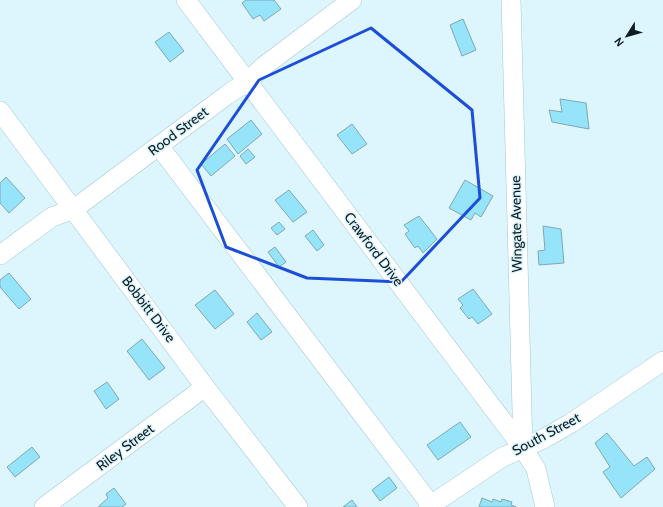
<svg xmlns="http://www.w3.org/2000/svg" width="663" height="507" viewBox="0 0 663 507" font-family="Cabin,sans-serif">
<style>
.building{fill:#95e4fa;stroke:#81a7b2}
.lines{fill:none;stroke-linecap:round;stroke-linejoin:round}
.minor-casing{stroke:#a2c8d4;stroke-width:20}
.minor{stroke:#fff;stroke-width:19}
.marked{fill:none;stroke:#1d4ed8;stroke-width:3;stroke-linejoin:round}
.labels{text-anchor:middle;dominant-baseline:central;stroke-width:3;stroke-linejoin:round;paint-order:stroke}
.street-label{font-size:14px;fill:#0e1d22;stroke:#ddf5fc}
</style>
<rect width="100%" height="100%" fill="#ddf5fc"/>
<!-- building -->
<g class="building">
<path d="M246,0H274L281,9L264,21L260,15L253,19L242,3Z"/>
<path d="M463,19L476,50L462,56L450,25Z"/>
<path d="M169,32L184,51L170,62L155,42Z"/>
<path d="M560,99L586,103L589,129L552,122L549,110L562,112Z"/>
<path d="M251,120L262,134L238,154L227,139Z"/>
<path d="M352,124L367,144L352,154L337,135Z"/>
<path d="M225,144L235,156L211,176L201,164Z"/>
<path d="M248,149L255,157L246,164L240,156Z"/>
<path d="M6,177L25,198L9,213L0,203V183Z"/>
<path d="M465,180L493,196L481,217L475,213L471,220L449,208Z"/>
<path d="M289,190L307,212L293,222L275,200Z"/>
<path d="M419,216L437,239L423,253L418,246L415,248L405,234L409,231L404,225Z"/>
<path d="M279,222L285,229L277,235L271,228Z"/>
<path d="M543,226L561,229L564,263L539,265L538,251L545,250Z"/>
<path d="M313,230L324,245L317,251L305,236Z"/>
<path d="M275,247L286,262L279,267L268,252Z"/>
<path d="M9,273L31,299L19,309L0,287V280Z"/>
<path d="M473,289L492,314L478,324L472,317L469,319L460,308L463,305L458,299Z"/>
<path d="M215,290L234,314L215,329L195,305Z"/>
<path d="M257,313L272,332L261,340L247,322Z"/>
<path d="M142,339L165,368L149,380L127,351Z"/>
<path d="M107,382L119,399L106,409L94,391Z"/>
<path d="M460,422L471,437L438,460L427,445Z"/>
<path d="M607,433L634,466L647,457L655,469L621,498L603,472L610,467L595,443Z"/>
<path d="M32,447L40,457L15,477L7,467Z"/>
<path d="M389,477L397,488L380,501L372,490Z"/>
<path d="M114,488L126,504L122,507H98L108,498L106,494Z"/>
<path d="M482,498L492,502L493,499L501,502L502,499L512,502L511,505L516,507H479Z"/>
<path d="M352,500L357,507H343Z"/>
</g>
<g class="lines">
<defs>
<g id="minor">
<path d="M186,0L523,448L536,469L545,507"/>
<path d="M511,0L523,448"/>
<path d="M0,111L205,387L298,507"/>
<path d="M159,146L431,505"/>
<path d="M0,255L52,217L74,209L227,95L248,81L264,66L352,0"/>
<path d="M44,507L205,387"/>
<path d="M428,507L501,458L545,438L571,423L663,361"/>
</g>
</defs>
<!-- minor casing -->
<use href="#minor" class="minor-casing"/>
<!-- minor -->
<use href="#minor" class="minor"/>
</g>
<!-- marked area -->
<path class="marked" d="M371,28L472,110L480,198L401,282L307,278L226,247L197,170L259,80Z"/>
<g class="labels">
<!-- street labels -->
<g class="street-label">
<text transform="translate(178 131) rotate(-37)">Rood Street</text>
<text transform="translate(516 224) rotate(-91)">Wingate Avenue</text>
<text transform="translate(374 249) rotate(53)">Crawford Drive</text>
<text transform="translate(149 309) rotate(53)">Bobbitt Drive</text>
<text transform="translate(546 434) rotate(-28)">South Street</text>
<text transform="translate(125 447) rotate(-37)">Riley Street</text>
</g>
</g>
<!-- north arrow -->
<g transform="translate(627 36) rotate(233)" stroke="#ddf5fc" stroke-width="3" paint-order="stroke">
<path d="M0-3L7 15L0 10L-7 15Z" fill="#0e1d22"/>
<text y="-6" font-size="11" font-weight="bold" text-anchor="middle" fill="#0e1d22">N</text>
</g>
</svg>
